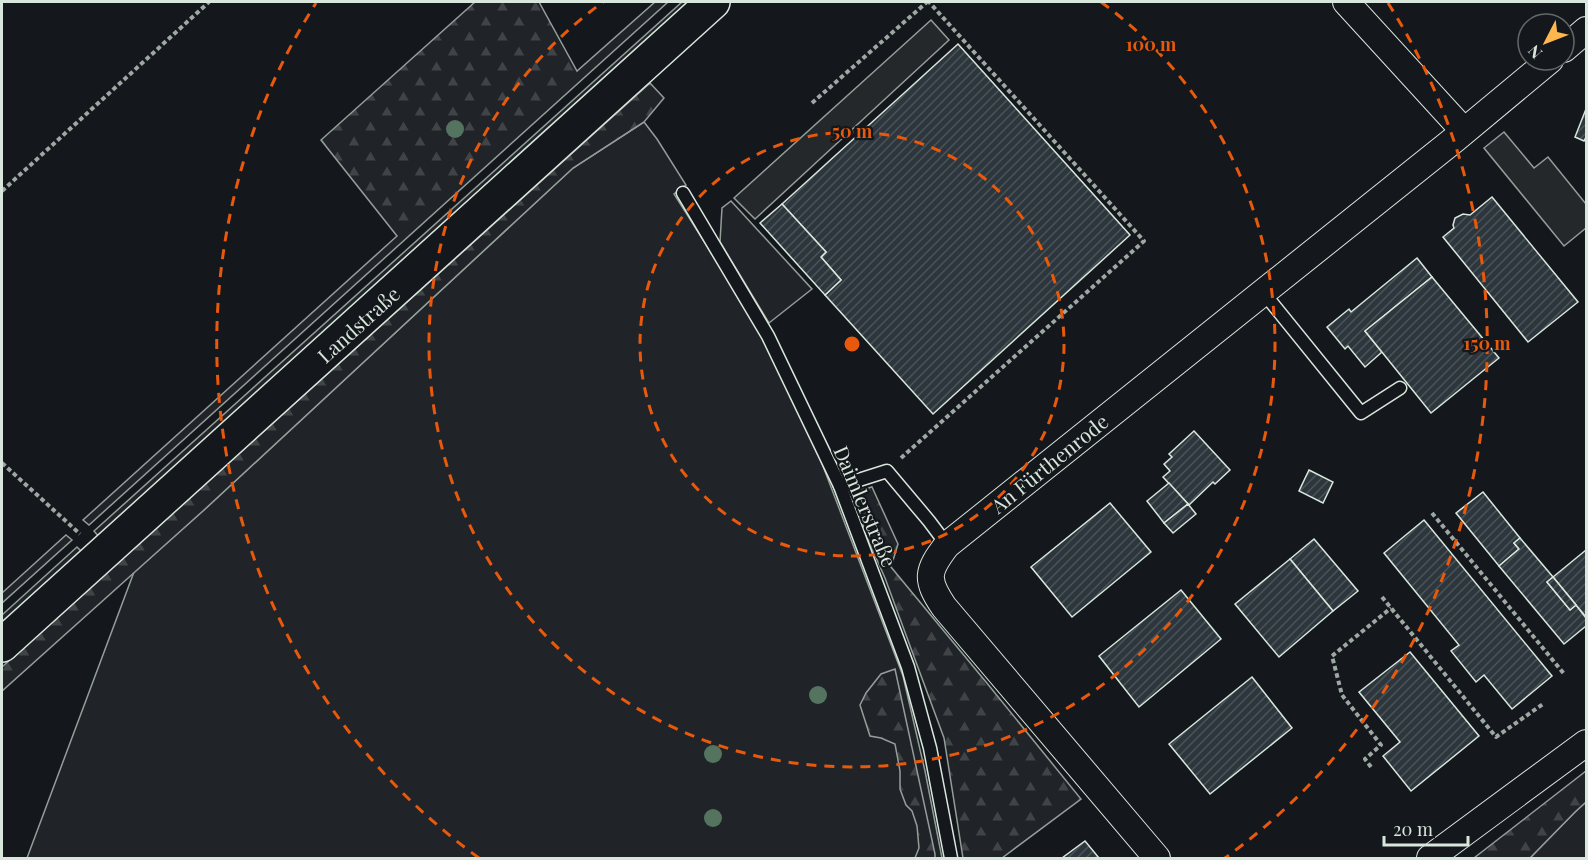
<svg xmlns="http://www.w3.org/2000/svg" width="1588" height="860" viewBox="0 0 1588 860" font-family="'Playfair Display',serif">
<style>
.green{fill:#202428;stroke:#939e99;stroke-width:1.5}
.forest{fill:url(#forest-firs);stroke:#939e99;stroke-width:1.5}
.parking{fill:#24282b;stroke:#939e99;stroke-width:1.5}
.building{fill:url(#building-hatch);stroke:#d8e6dc;stroke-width:1.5}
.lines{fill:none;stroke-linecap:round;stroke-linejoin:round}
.lane-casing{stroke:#d8e6dc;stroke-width:15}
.street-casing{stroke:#d8e6dc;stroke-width:28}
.secondary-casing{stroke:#d8e6dc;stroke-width:36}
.path{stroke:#9da8a2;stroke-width:4;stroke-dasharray:4.5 3;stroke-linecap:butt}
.lane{stroke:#14181c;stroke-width:12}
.street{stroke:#14181c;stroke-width:26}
.secondary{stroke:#14181c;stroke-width:33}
.tree{fill:#55745f}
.ring{fill:none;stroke:#e8590c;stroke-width:3;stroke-dasharray:10 8}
.labels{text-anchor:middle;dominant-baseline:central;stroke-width:4.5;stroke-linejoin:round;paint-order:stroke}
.street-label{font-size:20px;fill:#d8e6dc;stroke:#14181c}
.centre{fill:#e8590c;stroke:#14181c;stroke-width:3}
.ring-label{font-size:18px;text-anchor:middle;font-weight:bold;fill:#e8590c;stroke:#14181c;stroke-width:4.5;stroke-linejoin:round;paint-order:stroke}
</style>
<defs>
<pattern id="forest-firs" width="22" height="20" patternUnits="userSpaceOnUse" patternTransform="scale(1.5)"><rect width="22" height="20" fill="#202428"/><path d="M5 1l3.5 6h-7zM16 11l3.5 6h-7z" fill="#404447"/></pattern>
<pattern id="building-hatch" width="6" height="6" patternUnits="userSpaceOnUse" patternTransform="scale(1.5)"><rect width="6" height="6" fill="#2c363c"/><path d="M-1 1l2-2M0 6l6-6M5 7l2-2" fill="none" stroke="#4a5358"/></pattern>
</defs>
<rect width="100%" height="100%" fill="#14181c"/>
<!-- green -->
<g class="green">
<path d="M682,2H694L100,538L94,531Z"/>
<path d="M644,122L657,139L686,185L674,194L707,246L767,345L818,453L903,676L925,771L942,858H27L134,572L204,510L573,168Z"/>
<path d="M731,201L812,289L769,323L720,242L722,208Z"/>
<path d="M77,547L83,553L2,626V615Z"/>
<path d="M1586,802V858H1530L1575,812Z"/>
</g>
<!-- forest -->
<g class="forest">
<path d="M475,2H539L577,71L655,2H668L89,525L83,520L397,236L321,140Z"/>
<path d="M650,83L664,98L644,122L573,168L204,510L2,691V667Z"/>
<path d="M872,487L898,544L891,567L986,682L1081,799L1002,858H963L944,738L885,578L866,535L854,492Z"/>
<path d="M66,535L72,540L2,603V593Z"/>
<path d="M895,669L935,854V858H915L919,848L917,826L912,811L906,805L900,789V771L895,744L881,738L870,736L860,705L866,693L881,674Z"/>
<path d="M1586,771V802L1575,812L1530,858H1474Z"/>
</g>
<!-- parking -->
<g class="parking">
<path d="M931,20L949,40L755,219L734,198Z"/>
<path d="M1504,132L1534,168L1548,157L1586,204V228L1564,246L1484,148Z"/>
</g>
<!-- building -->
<g class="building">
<path d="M958,44L1130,235L933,414L825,295L841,280L821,257L826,252L782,204Z"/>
<path d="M1586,109V137L1584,141L1575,137Z"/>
<path d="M1492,197L1578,302L1528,342L1443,237L1454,228L1453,225L1455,218L1463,214L1470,215Z"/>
<path d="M782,204L826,252L821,257L841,280L825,295L760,223Z"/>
<path d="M1417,258L1432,277L1365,331L1382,352L1365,367L1348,346L1345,349L1327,327L1349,309L1351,312Z"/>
<path d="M1432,277L1499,358L1431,413L1365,331Z"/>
<path d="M1194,431L1230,470L1215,484L1213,482L1189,505L1163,477L1170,471L1164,464L1172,457L1169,454Z"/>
<path d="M1309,470L1333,482L1323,503L1299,491Z"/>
<path d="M1169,483L1188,504L1164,523L1147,501Z"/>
<path d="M1483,492L1520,538L1514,543L1519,549L1499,566L1456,513Z"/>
<path d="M1110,503L1151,552L1072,617L1031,567Z"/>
<path d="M1188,504L1196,514L1173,533L1164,523Z"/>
<path d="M1424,520L1552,676L1512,709L1484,675L1476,682L1451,651L1459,645L1384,553Z"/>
<path d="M1520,538L1553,577L1547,582L1570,610L1576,605L1586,618V626L1564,644L1499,566L1519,549L1514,543Z"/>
<path d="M1314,539L1358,591L1333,611L1290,559Z"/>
<path d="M1586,550V617L1553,577Z"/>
<path d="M1290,559L1333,611L1279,657L1235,604Z"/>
<path d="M1553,577L1576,605L1570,610L1547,582Z"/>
<path d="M1181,590L1221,639L1139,707L1099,656Z"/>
<path d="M1410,652L1479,736L1411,791L1383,756L1400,742L1359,692Z"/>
<path d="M1252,677L1292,728L1210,794L1169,744Z"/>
<path d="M1085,841L1099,858H1062Z"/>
</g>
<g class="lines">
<defs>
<g id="lane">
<path d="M683,193L768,336L840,486L908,667L930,748L951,858"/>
<path d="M1263,292L1361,413L1400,388"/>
<path d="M840,486L887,471L929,521L947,545"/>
</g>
<g id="street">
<path d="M1346,2L1464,131"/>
<path d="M1564,49L1586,30"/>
<path d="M1157,858L944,607C925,579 927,571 947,545L1455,139L1550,60"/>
<path d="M1430,858L1586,743"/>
</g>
<path id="secondary" d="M2,645L713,2"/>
</defs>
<!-- lane casing -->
<use href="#lane" class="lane-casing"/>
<!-- street casing -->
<use href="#street" class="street-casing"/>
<!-- secondary casing -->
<use href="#secondary" class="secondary-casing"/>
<!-- path -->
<g class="path">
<path d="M812,103L927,2"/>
<path d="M2,191L209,2"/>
<path d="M901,458L1144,241L929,2"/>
<path d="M2,463L80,534"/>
<path d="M1432,513L1565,675"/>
<path d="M1382,597L1496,737L1543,704"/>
<path d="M1371,767L1365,759L1381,745L1342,695L1332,656L1391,608"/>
</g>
<!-- lane -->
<use href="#lane" class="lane"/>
<!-- street -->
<use href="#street" class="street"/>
<!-- secondary -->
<use href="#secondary" class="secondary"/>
</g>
<!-- trees -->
<g class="tree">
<circle cx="455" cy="129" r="9"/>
<circle cx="818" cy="695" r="9"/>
<circle cx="713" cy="754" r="9"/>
<circle cx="713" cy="818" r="9"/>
</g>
<!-- distance rings -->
<g class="ring">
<circle cx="852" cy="344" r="212"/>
<path d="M1101 2A423 423 0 1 1 603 2"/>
<path d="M479 858A635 635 0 0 1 316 3M1388 3A635 635 0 0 1 1225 858"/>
</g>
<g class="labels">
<!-- street labels -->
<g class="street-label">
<text transform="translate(358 324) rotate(-42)">Landstraße</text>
<text transform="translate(1049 463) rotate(-39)">An Fürthenrode</text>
<text transform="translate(866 506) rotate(67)">Daimlerstraße</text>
</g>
</g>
<circle cx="852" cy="344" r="9" class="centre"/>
<g class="ring-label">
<text x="1151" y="51">100 m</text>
<text x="852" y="138">50 m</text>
<text x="1487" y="350">150 m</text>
</g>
<!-- border -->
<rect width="1588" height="860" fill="none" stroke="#d8e6dc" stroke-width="6"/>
<!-- north arrow -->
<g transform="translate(1546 42) rotate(228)"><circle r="28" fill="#14181c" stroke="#626a69" stroke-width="1.5"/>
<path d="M0-4.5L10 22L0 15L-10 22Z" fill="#ffb74d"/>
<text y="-9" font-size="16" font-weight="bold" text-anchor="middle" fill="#d8e6dc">N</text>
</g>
<!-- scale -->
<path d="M1384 836v9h84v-9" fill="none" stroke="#d8e6dc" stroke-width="3"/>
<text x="1393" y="836" font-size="18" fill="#d8e6dc" stroke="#14181c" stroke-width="4.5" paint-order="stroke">20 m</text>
</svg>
